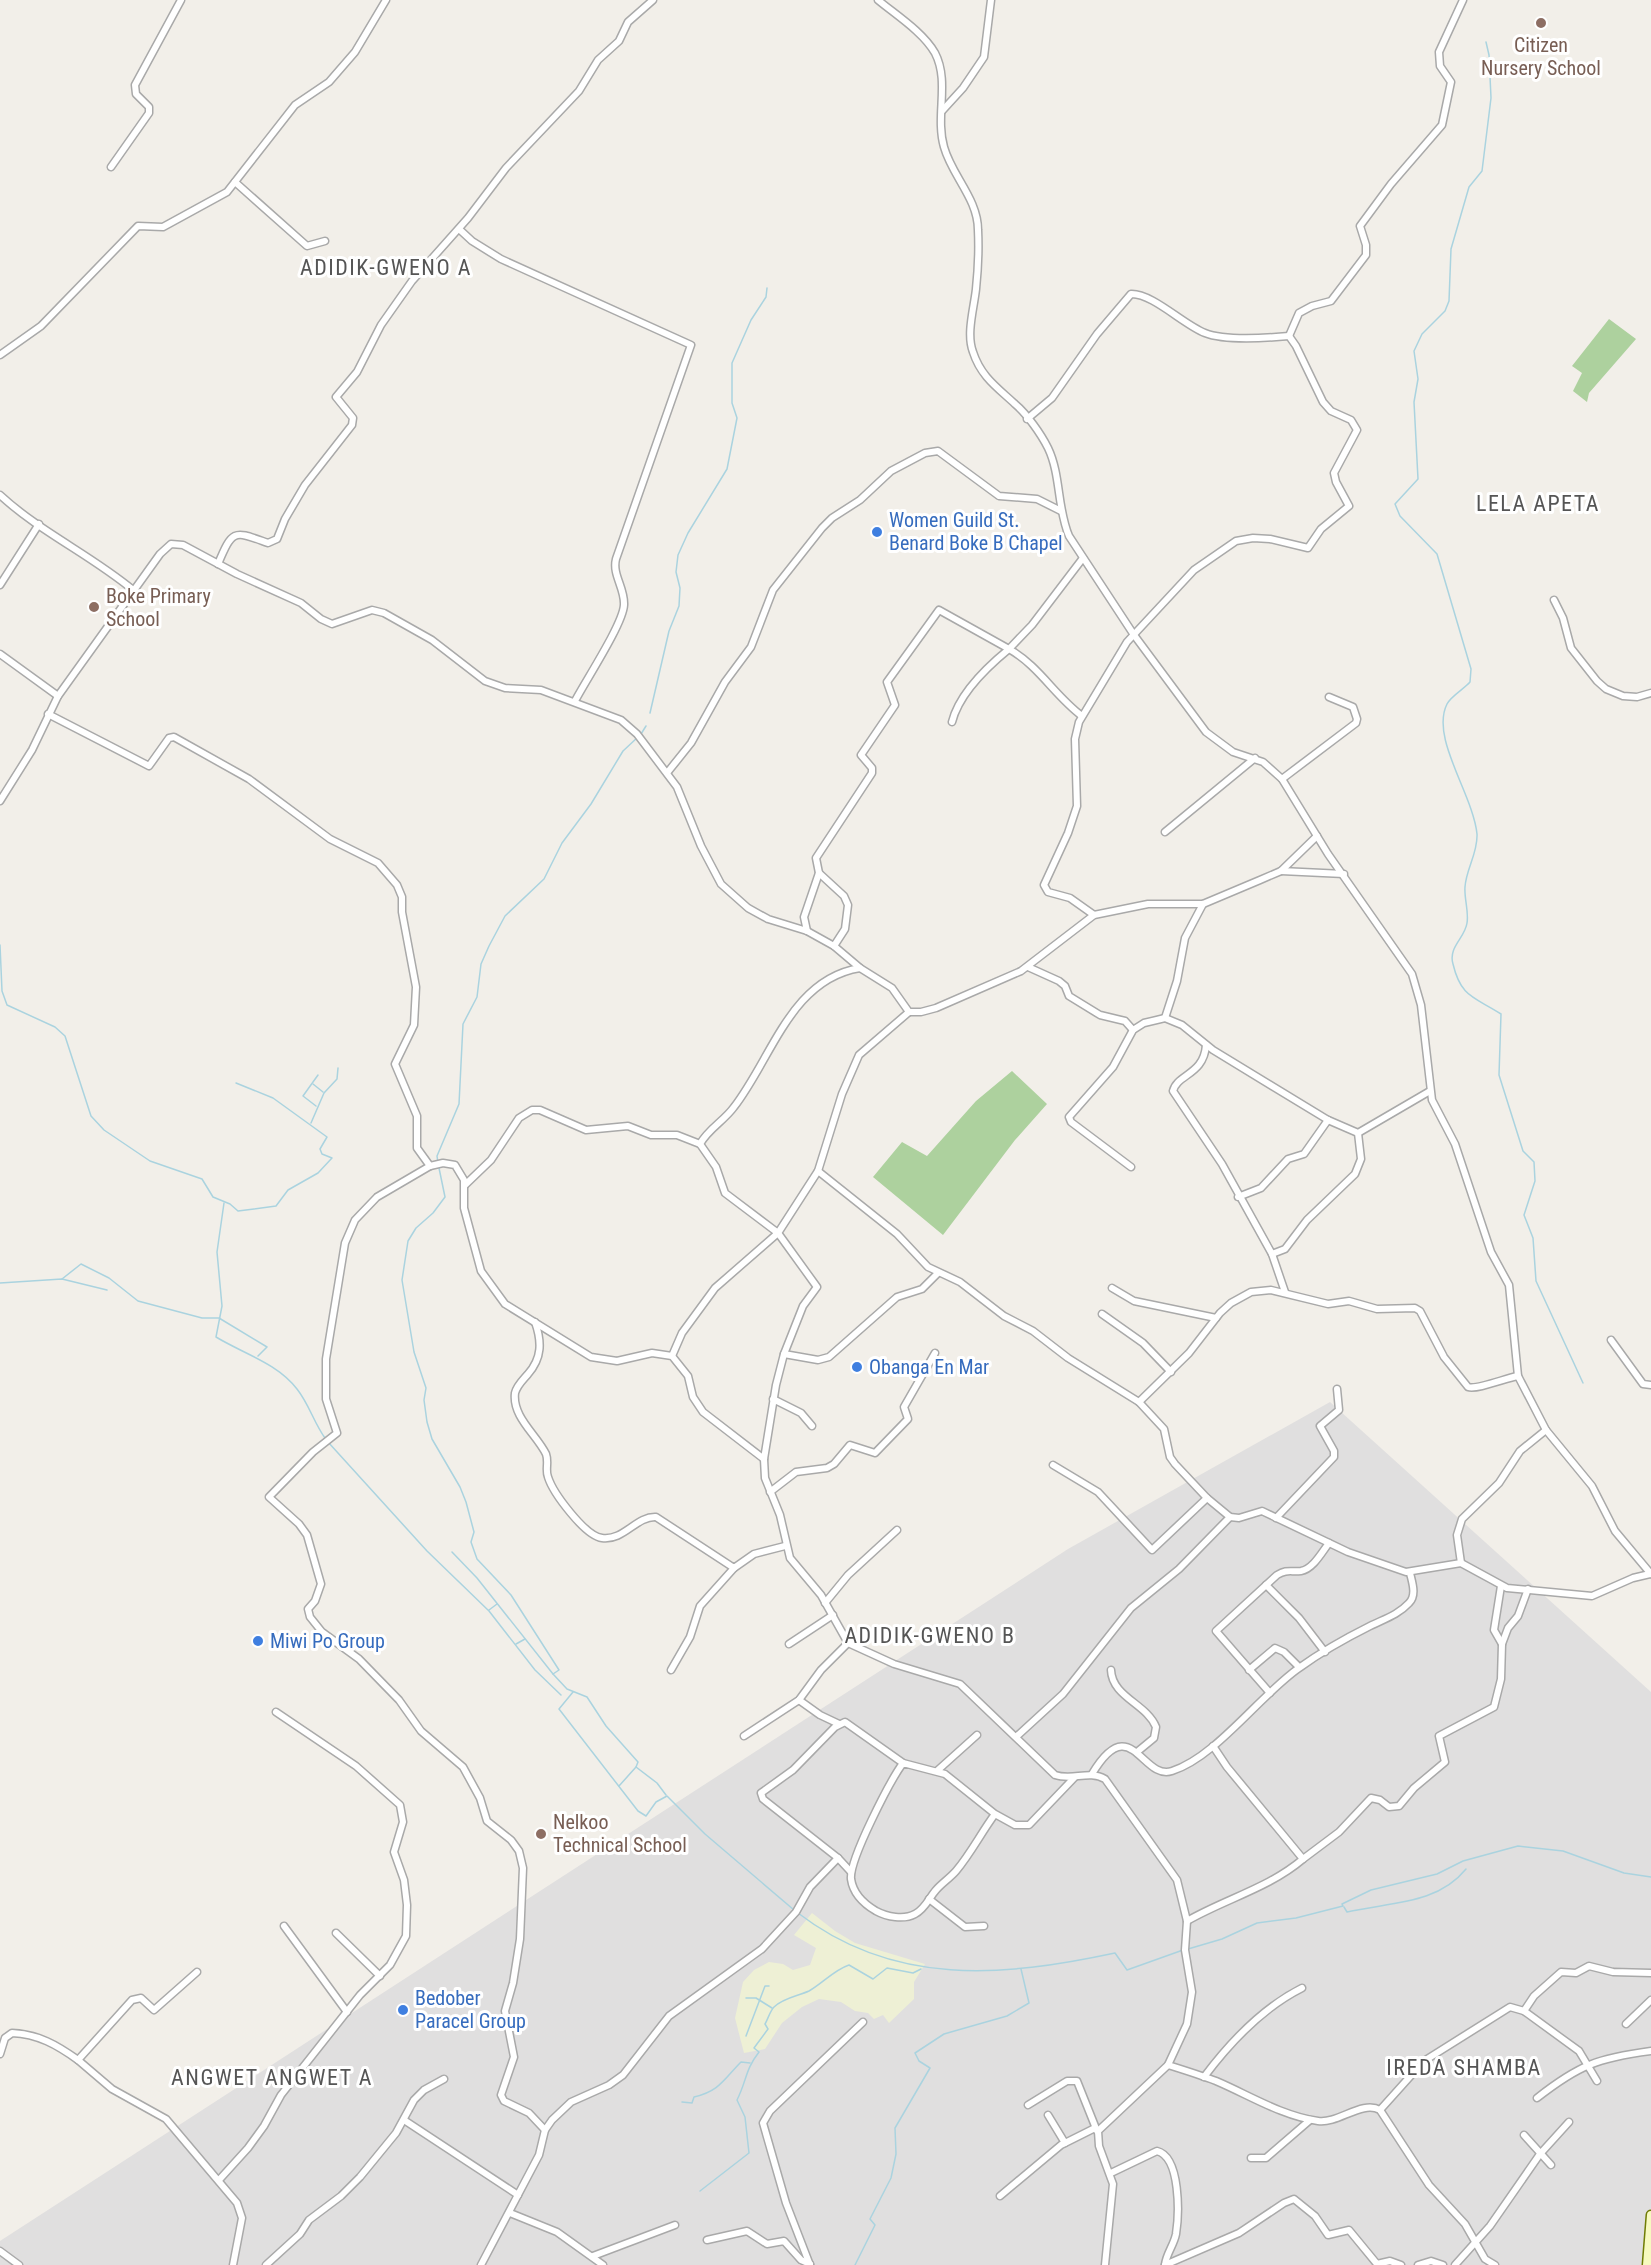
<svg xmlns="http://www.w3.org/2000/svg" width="1651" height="2265" viewBox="0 0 1651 2265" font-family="'Roboto Condensed',sans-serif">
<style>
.residential{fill:#e0dfdf}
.farmland{fill:#eef0d5}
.forest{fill:#add19e}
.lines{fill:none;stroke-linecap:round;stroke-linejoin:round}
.stream{stroke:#aad3df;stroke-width:1.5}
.minor-casing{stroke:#a9a9a9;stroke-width:9}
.secondary-casing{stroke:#707d05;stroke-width:11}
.minor{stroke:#fff;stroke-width:6}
.secondary{stroke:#f7fabf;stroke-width:8}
.education-dot{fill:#8d6e63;stroke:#fff;stroke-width:2}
.shop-dot{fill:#3f7fe0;stroke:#fff;stroke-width:2}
.labels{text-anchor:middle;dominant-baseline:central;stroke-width:6;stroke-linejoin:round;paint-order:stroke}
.education-label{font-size:20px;fill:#785e54;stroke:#fff;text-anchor:start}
.shop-label{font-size:20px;fill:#366cbe;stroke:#fff;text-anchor:start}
.quarter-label{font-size:22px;letter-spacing:1.5px;fill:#555;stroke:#fff}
</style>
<rect width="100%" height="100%" fill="#f2efe9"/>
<!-- residential -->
<path class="residential" d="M1330,1402L1651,1692V2265H0V2241L1068,1549Z"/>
<!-- farmland -->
<path class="farmland" d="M812,1913L835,1931L855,1943L925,1964L914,1982V1999L889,2023L883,2015L874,2019L868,2013L855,2011L841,2002L819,1999L802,2007L782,2023L765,2049L744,2053L735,2018L743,1982L754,1970L769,1962L783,1964L793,1970L810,1965L816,1948L794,1935Z"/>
<!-- forest -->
<g class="forest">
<path d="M1609,319L1636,339L1589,393L1587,402L1573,391L1582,373L1572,366Z"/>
<path d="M1012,1071L1047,1104L1015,1140L943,1235L873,1177L902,1142L927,1156L976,1101Z"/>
</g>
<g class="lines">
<!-- stream -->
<g class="stream">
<path d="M1486,42L1489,55L1491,98L1482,171L1469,187L1451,249L1449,301L1445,311L1422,334L1414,351L1418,379L1414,402L1418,479L1395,504L1400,516L1437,554L1471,669L1470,682C1464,689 1451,696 1447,704C1430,738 1473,794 1477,834C1478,853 1466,869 1465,887C1464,898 1469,912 1467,923C1465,938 1448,947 1453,964C1461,998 1475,997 1501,1014L1499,1075L1523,1151L1534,1162L1535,1181L1524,1215L1533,1238L1536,1281L1583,1383"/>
<path d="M650,713L669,631L679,606L680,588L676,572L678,555L688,533L727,469L737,418L732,403V363L751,320L766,297L767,288"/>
<path d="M641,734L646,726"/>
<path d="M0,945L2,991L7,1005L55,1027L65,1036L91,1116L104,1130L150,1161L202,1179L213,1197L230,1204L238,1211L276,1206L288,1190L318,1173L332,1158L322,1154L320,1149L327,1137L273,1098L236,1083"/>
<path d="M313,1084L323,1092"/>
<path d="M316,1106L303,1096L318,1075"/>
<path d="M311,1123L324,1093L337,1079L338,1068"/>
<path d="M438,1163L437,1156L459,1104L463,1024L477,997L481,964L489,946L505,916L544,879L562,843L591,804L623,751L638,737"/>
<path d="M439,1168L445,1197L433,1213L416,1228L408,1241L402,1280L414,1352L426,1388L424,1400L427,1422L432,1439L460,1487L466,1502L474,1532L471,1542L477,1559L511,1595L559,1670L553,1674"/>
<path d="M224,1203L217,1252L222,1306L216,1337C244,1354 277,1363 297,1389C309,1404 314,1423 325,1438"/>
<path d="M62,1279L81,1264L109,1278L138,1301L202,1318H219L267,1347L258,1356"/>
<path d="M0,1283L62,1279L107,1290"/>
<path d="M328,1442L427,1551L489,1611L535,1670L561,1695"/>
<path d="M452,1552L477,1578L553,1674L567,1689L587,1697L606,1726L638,1762L636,1767"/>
<path d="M489,1610L497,1604"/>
<path d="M516,1644L525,1639"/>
<path d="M573,1692L559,1709L638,1811L646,1816L656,1802L667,1796L705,1834L794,1910"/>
<path d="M619,1786L636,1767L657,1783L666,1795"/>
<path d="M1344,1907L1347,1912C1389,1902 1437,1905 1466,1869"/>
<path d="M798,1913C894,1987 1003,1977 1115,1953L1127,1970L1183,1950"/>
<path d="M1188,1949L1222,1939L1257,1923L1296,1918L1343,1906L1342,1904L1371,1890L1437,1874L1463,1861L1518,1846L1563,1851L1624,1873L1651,1877"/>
<path d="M746,1998H756L772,2008"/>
<path d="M746,2036L765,1986H769"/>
<path d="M682,2102L692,2103L694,2097C720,2091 724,2079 741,2062L750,2063"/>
<path d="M700,2191L749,2153L745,2117L737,2100C747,2080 745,2070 759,2052L754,2048L768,2029L765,2024C768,2019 770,2011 774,2007C783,1998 798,1996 809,1991C823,1983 834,1970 849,1965L873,1979L887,1968L913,1973L921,1969"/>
<path d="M855,2265L875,2225L870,2219L891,2178L896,2154L895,2128L930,2068L919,2061L915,2053L944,2034L1007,2016L1029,2003L1021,1969"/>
</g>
<defs>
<g id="minor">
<path d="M878,0C896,15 923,32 935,53C950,82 935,116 944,147C952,176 978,199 978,230C979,250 978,270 976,289C974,308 966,334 973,352C981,377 998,388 1015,404C1027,414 1041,434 1048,448C1061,475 1057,508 1069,536L1134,635L1206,732L1233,752L1263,762L1282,779L1328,854L1412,974L1421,1005L1432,1100L1455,1144L1491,1252L1509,1285L1518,1376L1546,1430L1592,1486L1615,1531L1651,1574"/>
<path d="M942,111L963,88L984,57L991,0"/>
<path d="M111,167L149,113V107L136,94L135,85L181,0"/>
<path d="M235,182L307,246L325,241"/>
<path d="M459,229L472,241L501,259L691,345L616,559C612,575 625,588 624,605C623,624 586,680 575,701"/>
<path d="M1289,336L1299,313L1312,306L1331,301L1366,255V245L1360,226L1391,184L1442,125L1451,82L1440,66L1439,52L1463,0"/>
<path d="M0,355L41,326L138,226L163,227L227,192L295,105L329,82L355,52L386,0"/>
<path d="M1027,419L1052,398L1097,334L1131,294C1152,293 1184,325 1205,333C1225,341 1267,338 1289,336"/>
<path d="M0,495C40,532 91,555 133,590"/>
<path d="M218,564C233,528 234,531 268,543L277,539L285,519L305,485L352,425L353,418L336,397L357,372L381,325L412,281L468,218L506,168L579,91L598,60L619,41L628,22L653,0"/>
<path d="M0,585L39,524"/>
<path d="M1554,600L1563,618L1571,648L1597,681L1606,689L1623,696L1637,697L1651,693"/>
<path d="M0,654L58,696"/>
<path d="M48,714L149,766L169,738L174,737L249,779L330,839L378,863L397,885L402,897V912L416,987L414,1025L395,1064L417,1116V1148L430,1166L443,1163L455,1165L464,1180V1208L481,1271L505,1304L591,1357L617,1361L652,1353L672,1356L688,1376L693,1397L703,1412L764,1459"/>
<path d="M952,722C959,694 987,667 1009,649C1039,666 1055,696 1082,716"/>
<path d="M667,773L691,743L725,682L751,647L773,590L822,528L832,518L860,500L891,471L925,453L938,451L999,496L1037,499L1061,511"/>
<path d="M1282,779L1356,723L1357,719L1353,707L1329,697"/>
<path d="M0,801L32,750L58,696L160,554L171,544L183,545L237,574L301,603L321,619L332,624L372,610L384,613L432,640L485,681L505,688L541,690L621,720L637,734L677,787L701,846L721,884L748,908L768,919L807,931L834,946L860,968L892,988L909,1012H921L936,1008L1021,971L1094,915L1148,904H1203L1260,880L1281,871L1317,836"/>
<path d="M1165,832L1255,758"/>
<path d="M1281,871L1344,874"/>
<path d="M819,873L844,896L848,905L845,929L834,946"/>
<path d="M1094,915L1070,898L1048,892L1044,885L1068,833L1077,806L1075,739L1079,722L1127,642L1194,570L1236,541L1253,538L1270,539L1308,548L1321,529L1349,506L1336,482L1334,473L1357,430L1351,420L1331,411L1323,402L1296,346L1289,336"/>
<path d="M807,931L804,917L819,873L816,858L872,773V768L861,755L895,705L887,682L939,610L1009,649L1032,625L1083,558"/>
<path d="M1028,967L1059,981L1065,986L1069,996L1100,1015L1125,1021L1133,1030"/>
<path d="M909,1012L859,1055L842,1094L818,1171L778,1233L817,1287L803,1306L784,1354L776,1385L764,1459L765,1478L780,1515L790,1558L821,1595L848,1643L894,1664L960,1684L1055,1775C1072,1781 1089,1770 1105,1779L1177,1880L1187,1921L1185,1950L1192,1992L1187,2024L1168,2065L1098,2131L1099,2146L1113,2184L1105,2265"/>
<path d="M1165,1018L1177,981L1185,938L1203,904"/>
<path d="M1206,1045C1204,1075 1177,1074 1173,1091L1222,1164L1272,1254"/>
<path d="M430,1166L377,1197L355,1220L345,1243L326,1359V1399L337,1433L313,1452L269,1497L299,1524L307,1535L321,1584L315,1601L308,1609L310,1617L322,1632L359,1659L399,1700L421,1731L463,1767L480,1798L487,1821L511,1840L519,1851L523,1868L520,1939L513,1983L505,2011L514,2057L501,2095L504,2101L529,2113L545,2130"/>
<path d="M1131,1167L1071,1122L1069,1117L1113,1067L1133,1030L1144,1023L1165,1018L1182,1025L1213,1050L1328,1120L1358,1133L1430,1091"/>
<path d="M818,1171L897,1234L928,1267L960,1282L1004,1316L1033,1331L1068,1358L1139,1402L1164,1429L1170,1457L1175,1464L1207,1498L1230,1517L1239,1518L1262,1511L1348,1552L1406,1572L1461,1563L1507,1588L1592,1596L1633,1578L1650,1574"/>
<path d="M465,1185L491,1160L519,1118L532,1110H540L586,1130L628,1126L651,1135H677L700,1144"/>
<path d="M1238,1197L1261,1188L1288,1159L1304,1154L1328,1120"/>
<path d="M1112,1288L1134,1301L1216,1318"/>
<path d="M1285,1292L1272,1254L1285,1249L1307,1220L1355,1174L1361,1159L1358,1133"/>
<path d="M1102,1314L1143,1343L1171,1372"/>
<path d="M535,1322C542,1342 542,1358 528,1374C523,1380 517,1385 515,1393C512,1417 537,1435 546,1454C549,1462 545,1470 548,1477C553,1493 585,1536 602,1538C624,1541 636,1516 656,1517L734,1568L754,1554L785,1546"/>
<path d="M1611,1340L1643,1384L1651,1385"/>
<path d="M784,1354L818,1360L829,1357L897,1297L922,1289L938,1273"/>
<path d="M672,1356L682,1333L715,1288L778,1233L725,1193L716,1167L700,1144C708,1129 724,1121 734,1107C772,1058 791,979 860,968"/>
<path d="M773,1399L801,1413L812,1426"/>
<path d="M1139,1402L1189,1353L1220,1313L1231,1303L1251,1292L1271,1290L1328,1304L1349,1301L1377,1309L1415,1308L1420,1311L1444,1357L1468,1387C1477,1390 1506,1378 1518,1376"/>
<path d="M1053,1465L1098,1492L1152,1550L1207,1498"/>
<path d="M770,1492L796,1472L827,1468L834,1464L850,1445L875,1453L908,1419L904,1407L935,1353"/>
<path d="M1276,1518L1334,1457V1451L1320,1426L1339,1410L1337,1389"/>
<path d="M1461,1563L1457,1535L1462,1519L1499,1483L1520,1451L1546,1430"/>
<path d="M1266,1585L1299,1618L1325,1652"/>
<path d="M1501,1586L1494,1630L1502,1644"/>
<path d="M825,1603L848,1575L897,1530"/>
<path d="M789,1644L833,1615"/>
<path d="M671,1670L690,1637L700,1606L734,1568"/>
<path d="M1111,1670C1112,1697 1147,1704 1156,1727L1154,1738L1137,1752"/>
<path d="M1249,1670L1275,1648L1284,1652L1299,1667"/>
<path d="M1270,1693L1216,1631L1277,1575C1287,1569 1290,1572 1301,1571C1313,1569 1322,1552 1329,1543"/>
<path d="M799,1700L820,1715L839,1724"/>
<path d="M744,1736L799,1700L821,1670L848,1643"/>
<path d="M1016,1737L1063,1694L1131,1608L1179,1569L1230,1517"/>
<path d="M938,1770L977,1735"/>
<path d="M1092,1774C1131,1709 1142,1781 1172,1771C1216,1757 1260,1695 1299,1668C1321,1652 1346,1638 1370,1626C1384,1619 1398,1615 1409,1603C1417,1595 1412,1582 1410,1573"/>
<path d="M995,1814L945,1774L903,1763C890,1781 849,1860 851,1879C853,1893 864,1904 876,1911C887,1917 904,1920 915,1914C925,1909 929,1898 936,1890C942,1883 950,1878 956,1871C971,1853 981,1833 995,1814L1015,1825H1029L1074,1778"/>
<path d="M1303,1859L1339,1832L1371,1798L1380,1800L1389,1807L1399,1806L1414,1788L1445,1762L1439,1736L1494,1707L1501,1679L1502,1644L1508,1628L1518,1616L1528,1589"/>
<path d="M851,1872L838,1858L763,1799L761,1793L793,1770L835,1727L845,1722L903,1763"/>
<path d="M929,1899L965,1927L984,1926"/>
<path d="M1187,1921C1225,1899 1269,1888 1303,1859L1227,1767L1213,1746"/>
<path d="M284,1926L347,2012"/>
<path d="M336,1933L380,1976"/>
<path d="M1524,2011L1534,1996L1561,1972L1576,1973L1589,1966L1613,1972L1651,1973"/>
<path d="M1626,2024L1651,2000"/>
<path d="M0,2054L5,2038L12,2033C38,2034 57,2045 78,2060L132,2000L141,1998L154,2010L197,1972"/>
<path d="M78,2060L112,2089L166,2119L237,2203L242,2218L233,2265"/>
<path d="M1168,2065C1184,2070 1200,2075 1216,2081C1249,2095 1282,2116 1318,2121C1338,2124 1362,2100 1380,2110L1429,2185L1465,2224L1485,2259L1495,2265"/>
<path d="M1204,2077C1231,2041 1262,2008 1302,1988"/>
<path d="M1537,2098C1579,2065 1598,2058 1651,2051"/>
<path d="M1028,2105L1067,2081H1077L1097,2131"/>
<path d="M1380,2110L1424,2061L1510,2007L1524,2011L1579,2051L1597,2081"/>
<path d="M1048,2115L1065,2143"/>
<path d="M404,2120L518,2195"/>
<path d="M1524,2135L1551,2165"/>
<path d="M1251,2158H1266L1310,2120"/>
<path d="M1111,2173L1157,2151C1181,2157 1179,2215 1176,2234C1174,2245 1166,2254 1165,2265"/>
<path d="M219,2180L248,2148L264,2126L281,2095L360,1995L390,1965L406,1936L407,1905L404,1880L394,1852L403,1822L400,1805L356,1766L276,1712"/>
<path d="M1000,2196L1061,2145L1095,2128"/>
<path d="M510,2213L557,2232L603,2265"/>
<path d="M707,2240L747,2231L767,2244L784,2241L801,2260L810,2264"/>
<path d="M0,2251L19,2265"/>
<path d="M593,2256L675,2225"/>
<path d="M266,2265L300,2234L309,2220L341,2196L360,2177L396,2133L414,2100L424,2090L444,2079"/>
<path d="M481,2265L539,2155L545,2130L552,2120L571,2102L609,2085L623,2075L669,2016L762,1949L796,1912L810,1887L838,1858"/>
<path d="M810,2265L786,2203L763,2123L770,2111L863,2022"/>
<path d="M1165,2265L1239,2233L1284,2203L1294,2199L1315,2216L1328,2235L1349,2230L1377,2264L1390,2261L1401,2265"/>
<path d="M1418,2265L1431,2261L1443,2265"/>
<path d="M1455,2265L1490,2226L1540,2154L1569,2122"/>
</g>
<path id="secondary" d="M1647,2265L1651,2215"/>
</defs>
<!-- minor casing -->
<use href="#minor" class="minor-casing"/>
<!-- secondary casing -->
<use href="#secondary" class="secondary-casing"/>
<!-- minor -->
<use href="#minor" class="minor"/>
<!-- secondary -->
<use href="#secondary" class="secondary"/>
</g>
<!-- markers -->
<g class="education-dot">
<circle cx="1541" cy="23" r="6"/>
<circle cx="94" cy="607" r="6"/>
<circle cx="541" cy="1834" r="6"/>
</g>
<g class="shop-dot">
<circle cx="877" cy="532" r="6"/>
<circle cx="857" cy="1367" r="6"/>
<circle cx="258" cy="1641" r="6"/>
<circle cx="403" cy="2010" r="6"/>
</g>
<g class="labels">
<!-- education labels -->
<g class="education-label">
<text x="1541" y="45" text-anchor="middle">Citizen<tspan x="1541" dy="23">Nursery School</tspan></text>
<text x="106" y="596">Boke Primary<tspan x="106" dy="23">School</tspan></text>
<text x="553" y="1822">Nelkoo<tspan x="553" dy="23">Technical School</tspan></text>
</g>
<!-- shop labels -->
<g class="shop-label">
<text x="889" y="520">Women Guild St.<tspan x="889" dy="23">Benard Boke B Chapel</tspan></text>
<text x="869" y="1367">Obanga En Mar</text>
<text x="270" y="1641">Miwi Po Group</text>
<text x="415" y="1998">Bedober<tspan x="415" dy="23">Paracel Group</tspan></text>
</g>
<!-- quarter labels -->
<g class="quarter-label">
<text x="386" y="267">ADIDIK-GWENO A</text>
<text x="1538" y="503">LELA APETA</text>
<text x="930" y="1635">ADIDIK-GWENO B</text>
<text x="1464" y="2067">IREDA SHAMBA</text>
<text x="272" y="2077">ANGWET ANGWET A</text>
</g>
</g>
</svg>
